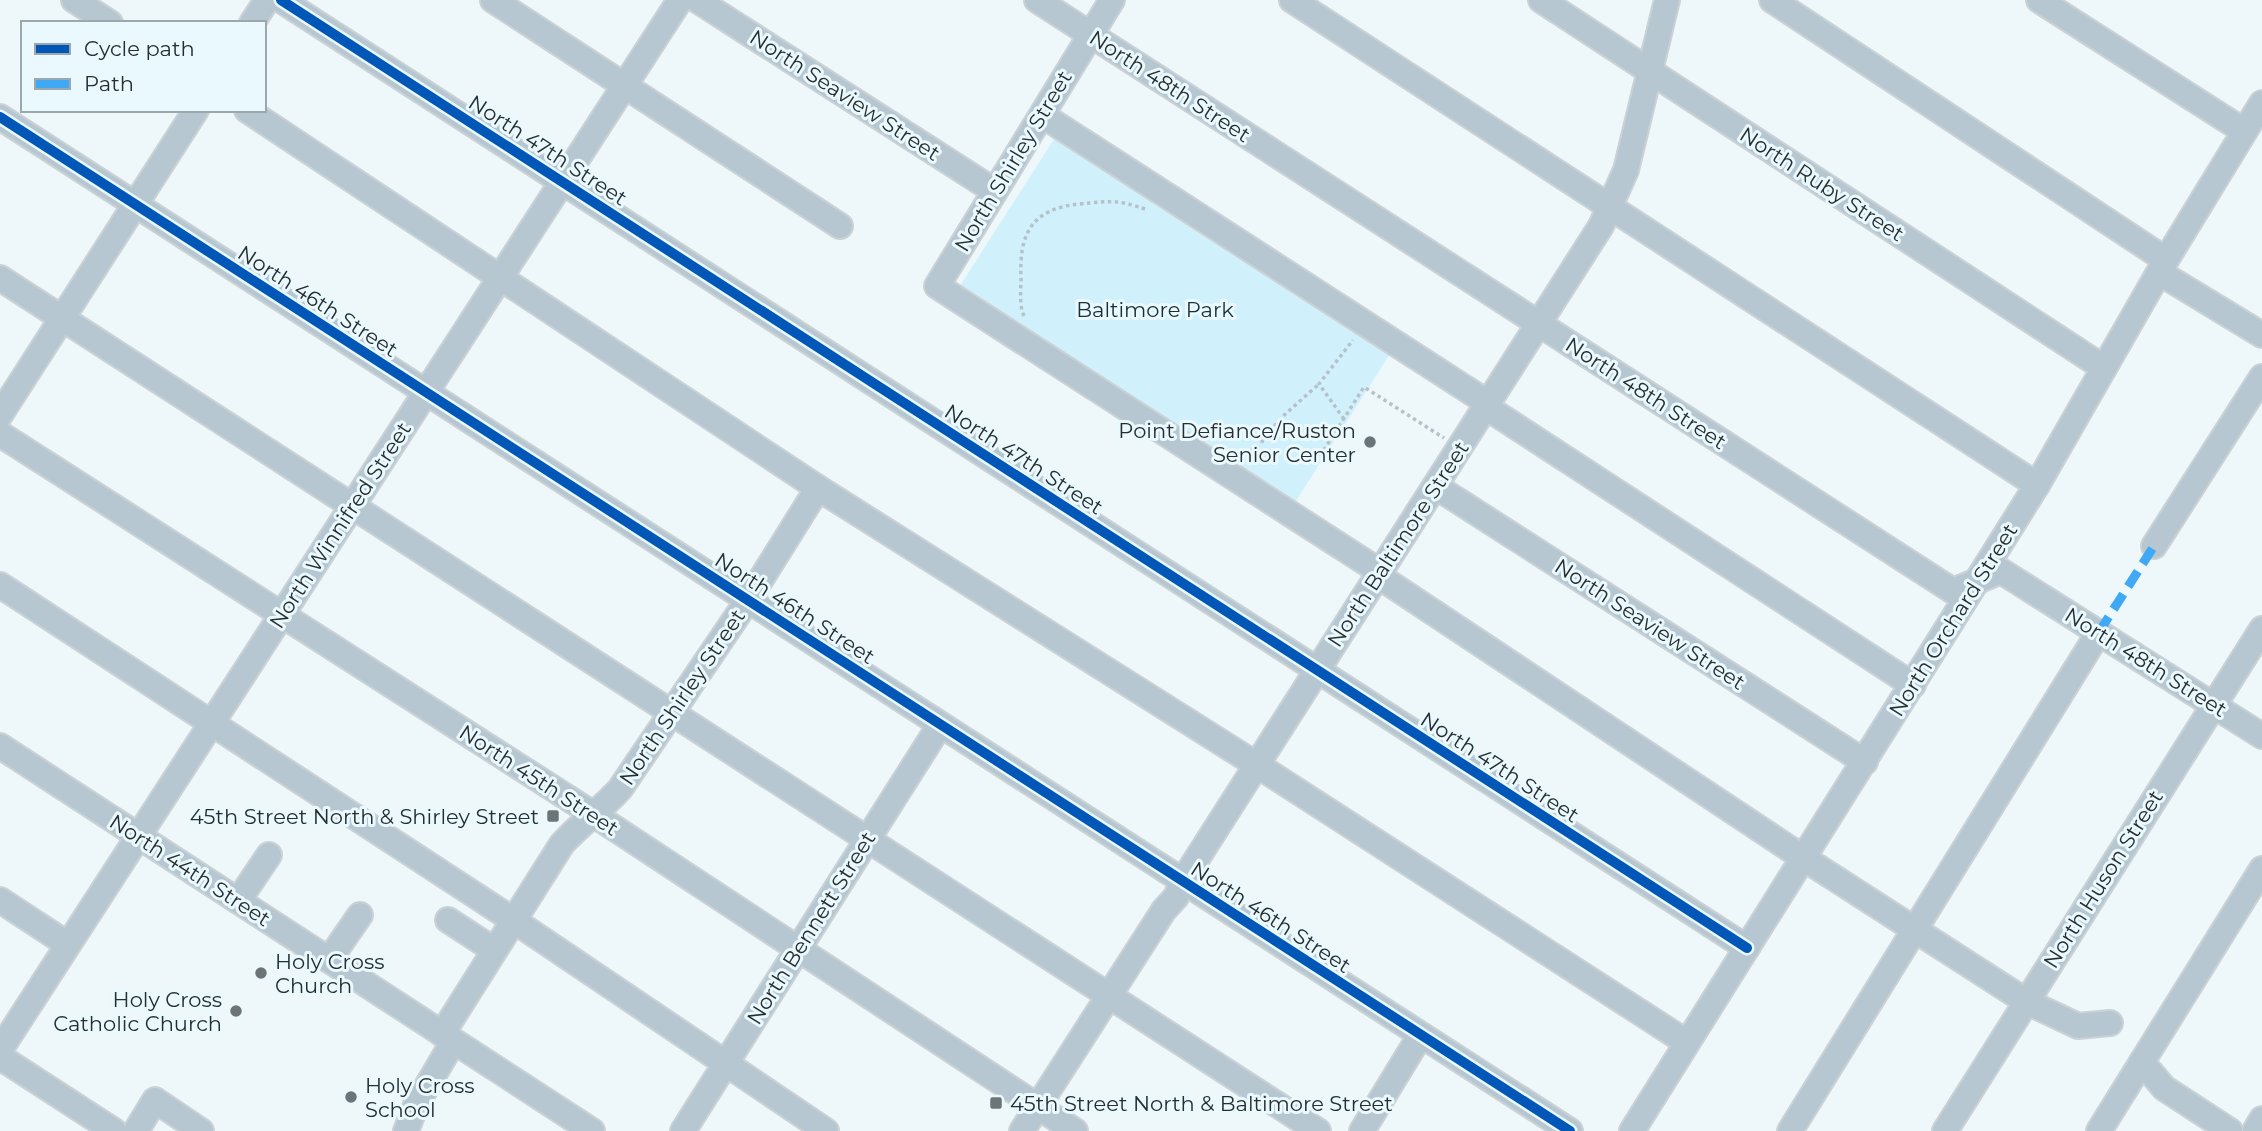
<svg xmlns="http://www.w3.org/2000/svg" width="2262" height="1131" viewBox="0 0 2262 1131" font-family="Montserrat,sans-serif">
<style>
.green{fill:#d0f1fc}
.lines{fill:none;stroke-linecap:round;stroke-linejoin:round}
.minor-casing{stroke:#cbd2d5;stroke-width:28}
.path{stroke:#b6c1ca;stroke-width:3.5;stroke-dasharray:3.5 3.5;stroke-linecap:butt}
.minor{stroke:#b6c7d2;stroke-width:24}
.quiet{stroke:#3fa9f5;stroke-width:9;stroke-dasharray:18 9;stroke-linecap:butt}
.cycleway-casing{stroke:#eaf9fe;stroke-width:15}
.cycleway{stroke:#0057b8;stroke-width:10}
.poi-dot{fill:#6d7477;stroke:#eaf9fe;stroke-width:2.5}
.labels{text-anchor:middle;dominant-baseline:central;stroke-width:6;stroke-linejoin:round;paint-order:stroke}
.street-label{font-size:21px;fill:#272e30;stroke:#eaf9fe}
.park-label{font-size:21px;fill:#1b3036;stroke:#eaf9fe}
.poi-label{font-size:21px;fill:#272e30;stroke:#eaf9fe;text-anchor:end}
</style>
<rect width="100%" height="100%" fill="#eef7fa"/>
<!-- green -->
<path class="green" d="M1056,136L1392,351L1292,507L956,292Z"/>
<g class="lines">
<defs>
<g id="minor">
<path d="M74,0L110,23"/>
<path d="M281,0L1747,948"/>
<path d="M493,0L840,226"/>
<path d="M697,0L993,190"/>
<path d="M1037,0L1953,591L2001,571L2262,736"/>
<path d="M1112,0L937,286L1379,571"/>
<path d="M1292,0L2037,485"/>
<path d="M1541,0L2104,368"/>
<path d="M1772,0L2166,260"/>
<path d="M2039,0L2244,131"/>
<path d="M252,23L267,0"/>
<path d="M247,110L818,488L1257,765L1686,1042"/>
<path d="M1042,115L1488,403"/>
<path d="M0,117L1570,1131"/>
<path d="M2160,273L2262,335"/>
<path d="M0,278L1318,1131"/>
<path d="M1486,407L1913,685"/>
<path d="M0,415L196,110"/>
<path d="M0,434L596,816L1075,1131"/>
<path d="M1435,486L1865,762"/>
<path d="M2154,546L2262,377"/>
<path d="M1377,575L1805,859L2027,1002L2078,1026L2110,1023"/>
<path d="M0,585L513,920L826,1131"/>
<path d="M0,746L592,1131"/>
<path d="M0,900L67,944"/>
<path d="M238,901L269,855"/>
<path d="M448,920L494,950"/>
<path d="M329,960L360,915"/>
<path d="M442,1034L562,844C580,824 602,809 620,789L748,600L818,488"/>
<path d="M0,1050L680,0"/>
<path d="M0,1057L114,1131"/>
<path d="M2142,1062L2164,1088L2230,1131"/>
<path d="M136,1131L155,1100L201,1131"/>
<path d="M406,1131L416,1105L453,1042"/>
<path d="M683,1131L940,725"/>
<path d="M1022,1131L1164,910L1176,897L1182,882L1601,226L1626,170L1667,0"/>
<path d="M1362,1131L1420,1036"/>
<path d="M1632,1131L2037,485L2166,260L2262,103"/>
<path d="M1790,1131L2099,632"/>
<path d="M1945,1131L2262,629"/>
<path d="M2099,1131L2262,869"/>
<path d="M2255,1131L2262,1119"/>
</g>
</defs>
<!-- minor casing -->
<use href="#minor" class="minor-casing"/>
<!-- path -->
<g class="path">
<path d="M1024,316C1019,305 1021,291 1021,278C1019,233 1032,209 1079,204C1112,201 1116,199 1148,210"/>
<path d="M1344,419L1319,384L1353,340"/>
<path d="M1237,455L1256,449L1282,417L1319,384"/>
<path d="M1320,456L1364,387L1444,438"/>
</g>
<!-- minor -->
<use href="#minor" class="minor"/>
<!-- quiet -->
<path class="quiet" d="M2099,632L2154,546"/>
<defs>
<g id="cycleway">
<path d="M281,0L1747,948"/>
<path d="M0,117L1570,1131"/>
</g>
</defs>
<!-- cycleway casing -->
<use href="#cycleway" class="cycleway-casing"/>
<!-- cycleway -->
<use href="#cycleway" class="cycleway"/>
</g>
<!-- markers -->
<g class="poi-dot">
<circle cx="1370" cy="442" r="7"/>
<rect x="546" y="809" width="14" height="14" rx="3.5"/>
<circle cx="261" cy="973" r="7"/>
<circle cx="236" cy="1011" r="7"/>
<circle cx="351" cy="1097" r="7"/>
<rect x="989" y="1096" width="14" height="14" rx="3.5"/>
</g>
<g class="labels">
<!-- street labels -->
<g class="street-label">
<text transform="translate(1170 86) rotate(33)">North 48th Street</text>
<text transform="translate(845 95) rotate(33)">North Seaview Street</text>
<text transform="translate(548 150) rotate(33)">North 47th Street</text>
<text transform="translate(1013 161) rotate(-59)">North Shirley Street</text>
<text transform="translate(1822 184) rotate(33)">North Ruby Street</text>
<text transform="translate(318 301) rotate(33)">North 46th Street</text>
<text transform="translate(1646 393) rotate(33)">North 48th Street</text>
<text transform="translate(1024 459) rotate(33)">North 47th Street</text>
<text transform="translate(340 525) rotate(-57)">North Winnifred Street</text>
<text transform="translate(1398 544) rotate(-57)">North Baltimore Street</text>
<text transform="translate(795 608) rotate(33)">North 46th Street</text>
<text transform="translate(1953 620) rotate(-58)">North Orchard Street</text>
<text transform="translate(1650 624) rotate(33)">North Seaview Street</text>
<text transform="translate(2146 662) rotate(32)">North 48th Street</text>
<text transform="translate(682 697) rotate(-56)">North Shirley Street</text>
<text transform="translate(1500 767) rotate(33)">North 47th Street</text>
<text transform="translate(539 780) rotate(33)">North 45th Street</text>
<text transform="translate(190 870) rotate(33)">North 44th Street</text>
<text transform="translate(2103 879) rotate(-58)">North Huson Street</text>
<text transform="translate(1271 917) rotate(33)">North 46th Street</text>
<text transform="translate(811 928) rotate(-58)">North Bennett Street</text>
</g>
<!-- park labels -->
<g class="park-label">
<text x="1155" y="309">Baltimore Park</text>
</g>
<!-- poi labels -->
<g class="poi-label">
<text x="1356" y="430">Point Defiance/Ruston<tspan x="1356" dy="24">Senior Center</tspan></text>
<text x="539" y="816">45th Street North &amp; Shirley Street</text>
<text x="275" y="961" text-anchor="start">Holy Cross<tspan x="275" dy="24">Church</tspan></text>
<text x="222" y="999">Holy Cross<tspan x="222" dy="24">Catholic Church</tspan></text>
<text x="365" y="1085" text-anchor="start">Holy Cross<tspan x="365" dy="24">School</tspan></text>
<text x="1010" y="1103" text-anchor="start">45th Street North &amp; Baltimore Street</text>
</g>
</g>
<!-- legend -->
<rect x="21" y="21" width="245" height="91" fill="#eaf9fe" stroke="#9ca8ac" stroke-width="2"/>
<rect x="35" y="44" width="35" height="10" fill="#0057b8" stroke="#9ca8ac" stroke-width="2"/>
<text x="84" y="56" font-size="21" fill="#272e30">Cycle path</text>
<rect x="35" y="79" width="35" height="10" fill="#3fa9f5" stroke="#9ca8ac" stroke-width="2"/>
<text x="84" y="91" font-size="21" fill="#272e30">Path</text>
</svg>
